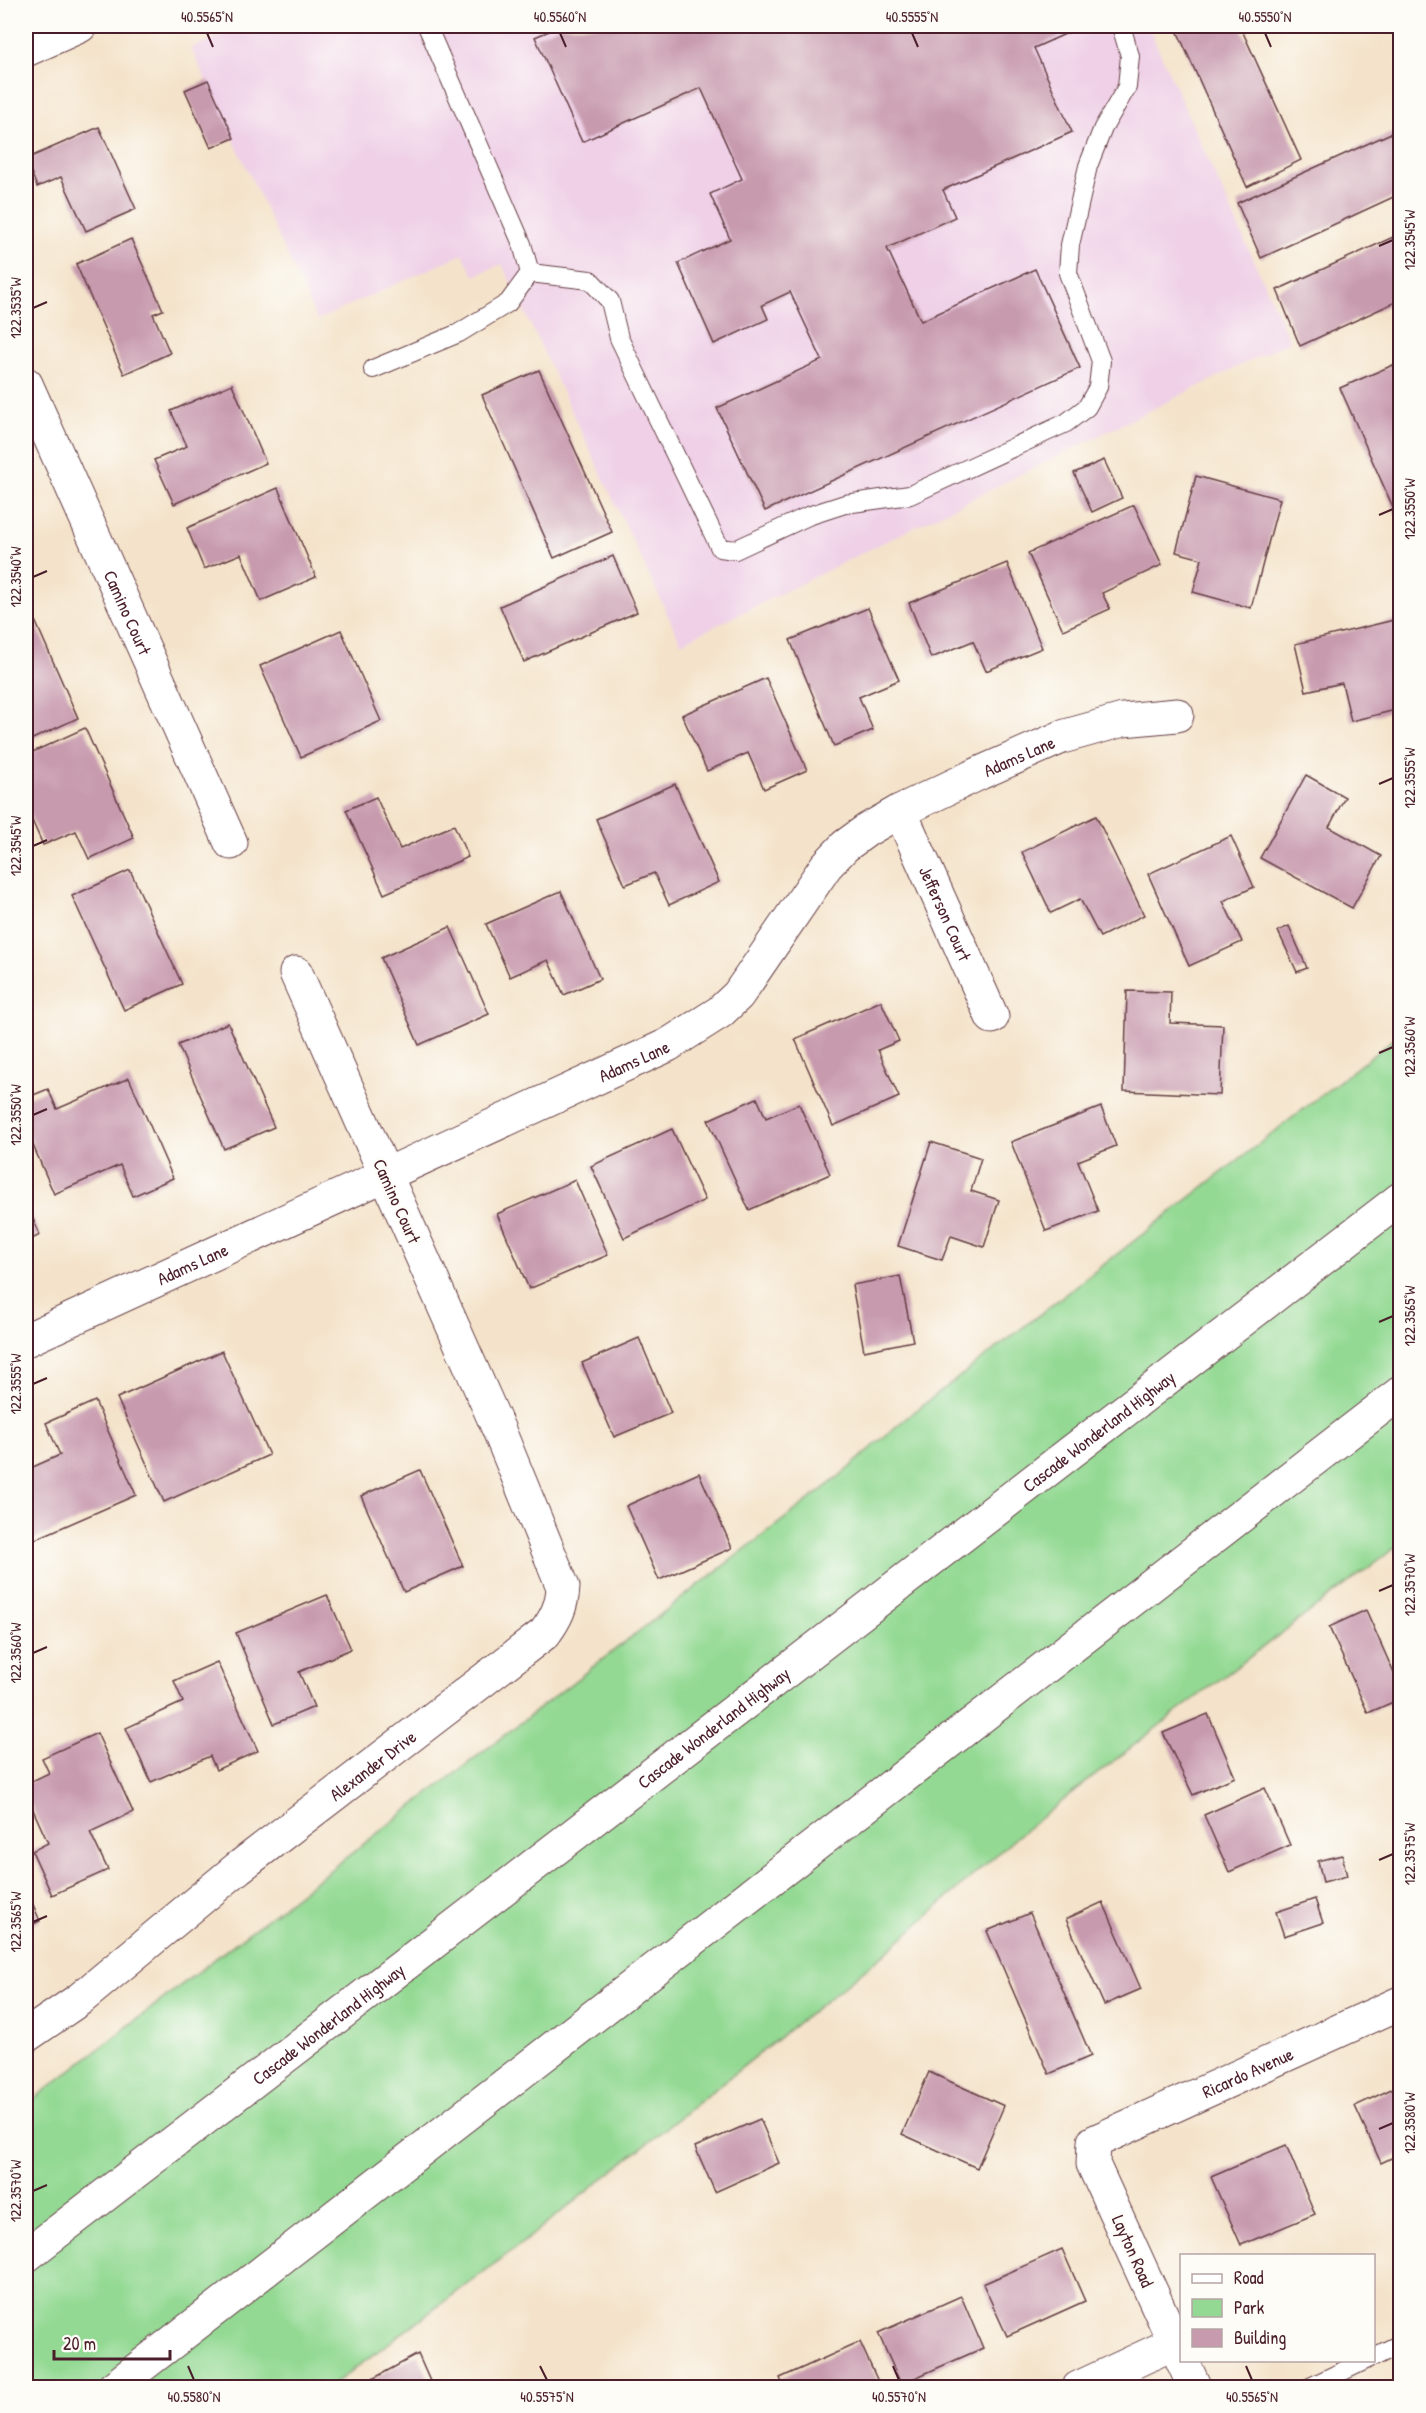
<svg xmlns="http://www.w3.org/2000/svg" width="1426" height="2413" viewBox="0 0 1426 2413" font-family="'Patrick Hand',sans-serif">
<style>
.built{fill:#efd0e7}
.green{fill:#93d993;stroke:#6e7c5f;stroke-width:1.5}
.building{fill:#c79aae}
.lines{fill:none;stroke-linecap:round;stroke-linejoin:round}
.service-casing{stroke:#643c43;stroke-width:20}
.minor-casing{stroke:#643c43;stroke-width:35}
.secondary-casing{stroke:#643c43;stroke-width:35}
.motorway-casing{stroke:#643c43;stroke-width:35}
.service{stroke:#fff;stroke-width:18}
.minor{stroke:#fff;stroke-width:33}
.secondary{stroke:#fff;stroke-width:33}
.motorway{stroke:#fff;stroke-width:33}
.ticks{fill:none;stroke:#4a1f2b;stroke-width:2}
.labels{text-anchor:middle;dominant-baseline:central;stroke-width:5;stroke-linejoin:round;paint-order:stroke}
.street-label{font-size:18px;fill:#4a1f2b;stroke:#fdfcf7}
.neatline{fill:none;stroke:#4a1f2b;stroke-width:2}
.ticks-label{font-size:15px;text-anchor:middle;fill:#4a1f2b}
</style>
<rect width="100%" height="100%" fill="#fdfcf7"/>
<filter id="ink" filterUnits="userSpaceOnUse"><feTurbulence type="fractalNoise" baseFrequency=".0167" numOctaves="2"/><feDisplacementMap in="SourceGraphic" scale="12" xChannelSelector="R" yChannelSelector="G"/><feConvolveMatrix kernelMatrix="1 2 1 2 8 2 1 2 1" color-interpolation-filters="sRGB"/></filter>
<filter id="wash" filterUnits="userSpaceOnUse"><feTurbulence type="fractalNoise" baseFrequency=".008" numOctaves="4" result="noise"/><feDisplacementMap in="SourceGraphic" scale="24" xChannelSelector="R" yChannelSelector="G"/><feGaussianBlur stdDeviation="1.35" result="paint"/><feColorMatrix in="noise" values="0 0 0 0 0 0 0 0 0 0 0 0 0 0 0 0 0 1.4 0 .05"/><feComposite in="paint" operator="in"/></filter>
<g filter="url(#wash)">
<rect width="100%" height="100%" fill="#f4e3ca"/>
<!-- built -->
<path class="built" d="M243,26H1148L1290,341L681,643L502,264L474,276L463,254L317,320L191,48Z"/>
<!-- green -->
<path class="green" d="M1400,1034V1544L1178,1711L1020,1834L884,1954L521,2244L330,2387L26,2388V2105L841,1475L900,1423Z"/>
<g id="blocks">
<!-- building -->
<g class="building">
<path d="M561,26H1083L1034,48L1072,132L943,190L955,217L887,248L921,321L1035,269L1080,368L765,511L717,408L822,360L790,292L762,305L768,319L714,344L678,263L730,239L710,194L742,179L701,88L582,142L535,37Z"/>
<path d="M1175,26H1240L1301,160L1247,187Z"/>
<path d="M208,80L234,138L211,148L185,90Z"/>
<path d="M99,127L136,209L86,231L61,177L37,187L26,159Z"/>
<path d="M1400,129V194L1261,258L1237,203Z"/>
<path d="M1400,234V300L1300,346L1277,290Z"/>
<path d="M131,239L163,310L153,314L170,353L124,374L76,264Z"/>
<path d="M1393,365L1400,381V523L1340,388Z"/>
<path d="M539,370L612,532L554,558L482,395Z"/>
<path d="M232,384L266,463L174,504L154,460L187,446L171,411Z"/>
<path d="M1104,460L1122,498L1092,512L1074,473Z"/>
<path d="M1196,476L1280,499L1251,608L1193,592L1202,559L1176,552Z"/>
<path d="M278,488L316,577L261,601L241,554L204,569L187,528Z"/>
<path d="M1134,505L1162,565L1102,593L1110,609L1063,630L1028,553Z"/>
<path d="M613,556L637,612L524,662L500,606Z"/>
<path d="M1007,563L1042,648L986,671L973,641L931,658L909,603Z"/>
<path d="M26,600L78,718L26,742Z"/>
<path d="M868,608L899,680L859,697L873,730L834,746L790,640Z"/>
<path d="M1398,619L1400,631V709L1351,721L1342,683L1306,691L1295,644Z"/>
<path d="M341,630L381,721L301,757L260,666Z"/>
<path d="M766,678L807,770L764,789L748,753L707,771L682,715Z"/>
<path d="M85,728L134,838L89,859L76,831L43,845L26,807V755Z"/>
<path d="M1306,775L1345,797L1329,827L1381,856L1352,908L1260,858Z"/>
<path d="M675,784L719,882L669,905L654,873L625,885L596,819Z"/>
<path d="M376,797L400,849L454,825L468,857L384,894L346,810Z"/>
<path d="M1096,816L1144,915L1100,937L1080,899L1051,913L1022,852Z"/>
<path d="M1231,836L1254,887L1223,901L1242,942L1189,966L1148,874Z"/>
<path d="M130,870L182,984L124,1010L72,896Z"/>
<path d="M561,891L600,979L564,995L548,960L510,977L486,924Z"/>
<path d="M1289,926L1307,968L1297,972L1278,931Z"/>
<path d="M450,927L489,1014L419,1045L381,958Z"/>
<path d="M1127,991L1171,992L1170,1023L1223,1025L1220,1095L1124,1091Z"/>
<path d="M881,1001L899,1041L878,1050L899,1097L833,1126L795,1039Z"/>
<path d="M228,1023L274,1127L224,1149L178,1045Z"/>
<path d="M129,1078L173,1178L133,1196L120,1165L54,1194L26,1129V1098L48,1089L57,1109Z"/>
<path d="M757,1098L766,1118L799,1104L830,1174L749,1210L708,1120Z"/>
<path d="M1101,1107L1116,1146L1078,1161L1098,1211L1046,1231L1011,1142Z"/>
<path d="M672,1129L705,1200L624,1238L591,1166Z"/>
<path d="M931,1142L981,1158L971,1191L999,1200L984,1247L951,1236L942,1260L898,1246Z"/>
<path d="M575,1180L608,1255L529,1289L497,1214Z"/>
<path d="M26,1203L40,1235L26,1242Z"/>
<path d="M900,1276L913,1341L864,1351L852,1285Z"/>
<path d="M639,1338L671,1413L614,1437L582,1363Z"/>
<path d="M222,1351L269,1455L164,1502L117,1398Z"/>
<path d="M95,1401L136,1495L31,1541L26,1528V1470L60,1455L46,1423Z"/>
<path d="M420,1470L463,1566L404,1592L361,1496Z"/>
<path d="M699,1473L732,1548L659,1580L626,1506Z"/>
<path d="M327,1595L351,1649L299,1672L314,1707L274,1724L236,1633Z"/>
<path d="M1366,1610L1400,1687V1699L1368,1713L1329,1627Z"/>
<path d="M217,1662L258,1751L216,1770L210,1756L151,1782L126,1728L183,1702L174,1681Z"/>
<path d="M1208,1714L1235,1777L1193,1795L1163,1733Z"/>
<path d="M97,1733L133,1812L90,1832L108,1870L52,1895L32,1851L48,1843L26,1794V1784L49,1773L42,1758Z"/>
<path d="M1265,1788L1290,1845L1229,1872L1204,1815Z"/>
<path d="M1342,1855L1347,1876L1323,1882L1318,1861Z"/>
<path d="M26,1888L40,1921L26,1927Z"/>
<path d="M1315,1899L1323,1923L1284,1936L1276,1912Z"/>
<path d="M1103,1902L1141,1989L1104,2005L1066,1919Z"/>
<path d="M1030,1913L1091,2056L1049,2074L987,1931Z"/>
<path d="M929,2072L1004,2106L977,2168L902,2134Z"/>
<path d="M1400,2085V2154L1381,2163L1355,2106Z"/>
<path d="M760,2119L779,2163L715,2192L695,2147Z"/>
<path d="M1286,2145L1315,2214L1241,2245L1211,2177Z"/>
<path d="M1062,2249L1085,2301L1007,2336L983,2284Z"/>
<path d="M961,2296L983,2348L901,2384L878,2333Z"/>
<path d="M860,2342L881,2388H784L780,2378Z"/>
<path d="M418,2354L433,2388H356Z"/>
</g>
</g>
</g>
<g filter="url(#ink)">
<use href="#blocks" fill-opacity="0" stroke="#643c43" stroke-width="1.5"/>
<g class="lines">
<defs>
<g id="service">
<path d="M530,273L590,280L610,301L619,338L720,548L735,550L808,516L845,504L910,495L1066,423L1087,407L1098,387L1101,361L1068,273L1070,245L1088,166L1103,128L1127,87L1130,56L1121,26"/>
<path d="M373,369L459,333L508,303L530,273L522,244L427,26"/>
<path d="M1374,2357L1400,2344"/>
<path d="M1308,2388L1366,2360"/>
</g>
<g id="minor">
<path id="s1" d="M26,384L231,843"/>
<path id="s2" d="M900,811L992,1017"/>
<path id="s3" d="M26,1340L668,1045L720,1012L738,995L826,866L845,846L867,830L900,811L980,773L1062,737L1123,720L1177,715"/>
<path id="s4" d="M26,2036L80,1999L238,1868L545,1633C556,1618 562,1606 563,1587L498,1428L296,973"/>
<path id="s5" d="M1182,2359L1093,2164L1094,2142L1400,2003"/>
<path d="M1182,2360L1195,2388"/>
<path d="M1078,2388L1174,2343"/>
</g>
<path id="secondary" d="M26,50L80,26"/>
<g id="motorway">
<path id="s6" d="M26,2256L1400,1199"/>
<path d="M113,2388L1400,1393"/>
</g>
</defs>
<!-- service casing -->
<use href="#service" class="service-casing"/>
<!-- minor casing -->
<use href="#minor" class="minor-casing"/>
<!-- secondary casing -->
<use href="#secondary" class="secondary-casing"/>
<!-- motorway casing -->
<use href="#motorway" class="motorway-casing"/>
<!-- service -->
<use href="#service" class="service"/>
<!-- minor -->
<use href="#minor" class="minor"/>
<!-- secondary -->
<use href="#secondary" class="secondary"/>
<!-- motorway -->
<use href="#motorway" class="motorway"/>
</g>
</g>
<!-- ticks -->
<path class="ticks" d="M207,33L213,47M560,33L566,47M912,33L918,47M1265,33L1271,47M1379,246L1393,240M33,308L47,302M1379,515L1393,509M33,577L47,571M1379,784L1393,778M33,846L47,840M1379,1053L1393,1047M33,1115L47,1109M1379,1322L1393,1316M33,1384L47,1378M1379,1591L1393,1585M33,1653L47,1647M1379,1860L1393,1854M33,1922L47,1916M1379,2129L1393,2123M33,2191L47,2185M188,2366L194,2380M540,2366L547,2380M893,2366L899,2380M1246,2366L1252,2380"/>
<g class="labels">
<!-- street labels -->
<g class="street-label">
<text stroke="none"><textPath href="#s1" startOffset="250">Camino Court</textPath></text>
<text stroke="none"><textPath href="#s3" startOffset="1173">Adams Lane</textPath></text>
<text stroke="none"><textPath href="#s2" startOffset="112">Jefferson Court</textPath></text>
<text stroke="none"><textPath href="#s3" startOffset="669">Adams Lane</textPath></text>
<text transform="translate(397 1201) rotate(66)">Camino Court</text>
<text stroke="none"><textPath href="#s3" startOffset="183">Adams Lane</textPath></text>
<text stroke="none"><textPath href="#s6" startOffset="1353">Cascade Wonderland Highway</textPath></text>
<text stroke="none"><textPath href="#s6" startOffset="867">Cascade Wonderland Highway</textPath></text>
<text stroke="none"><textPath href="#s4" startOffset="440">Alexander Drive</textPath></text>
<text stroke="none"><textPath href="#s6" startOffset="381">Cascade Wonderland Highway</textPath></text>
<text stroke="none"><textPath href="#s5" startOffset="405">Ricardo Avenue</textPath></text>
<text transform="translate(1133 2251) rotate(66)">Layton Road</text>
</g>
</g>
<!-- margin -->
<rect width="1426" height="2413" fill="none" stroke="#fdfcf7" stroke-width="66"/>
<!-- legend -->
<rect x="1180" y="2254" width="195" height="108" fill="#fdfcf7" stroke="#b5a4a5" stroke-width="1.5"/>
<rect x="1192" y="2274" width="30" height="9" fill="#ffffff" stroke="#b5a4a5" stroke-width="1.5"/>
<text x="1234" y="2284" font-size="18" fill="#4a1f2b">Road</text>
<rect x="1192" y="2299" width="30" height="18" fill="#93d993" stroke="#b5a4a5" stroke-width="1.5"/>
<text x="1234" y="2314" font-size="18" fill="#4a1f2b">Park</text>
<rect x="1192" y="2329" width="30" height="18" fill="#c79aae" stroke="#b5a4a5" stroke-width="1.5"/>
<text x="1234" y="2344" font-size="18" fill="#4a1f2b">Building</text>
<!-- scale -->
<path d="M54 2350v9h116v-9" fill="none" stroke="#4a1f2b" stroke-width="3"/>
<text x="63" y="2350" font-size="18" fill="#4a1f2b" stroke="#fdfcf7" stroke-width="4.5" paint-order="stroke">20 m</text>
<rect x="33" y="33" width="1360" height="2347" class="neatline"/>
<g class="ticks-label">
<text x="207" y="22">40.5565°N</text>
<text x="560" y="22">40.5560°N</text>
<text x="912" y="22">40.5555°N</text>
<text x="1265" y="22">40.5550°N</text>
<text transform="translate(1410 240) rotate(-90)" y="5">122.3545°W</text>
<text transform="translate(16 308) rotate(-90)" y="5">122.3535°W</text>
<text transform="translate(1410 509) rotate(-90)" y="5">122.3550°W</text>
<text transform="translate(16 577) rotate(-90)" y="5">122.3540°W</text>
<text transform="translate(1410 778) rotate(-90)" y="5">122.3555°W</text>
<text transform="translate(16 846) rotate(-90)" y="5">122.3545°W</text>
<text transform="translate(1410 1047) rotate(-90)" y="5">122.3560°W</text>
<text transform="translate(16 1115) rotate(-90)" y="5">122.3550°W</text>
<text transform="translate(1410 1316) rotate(-90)" y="5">122.3565°W</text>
<text transform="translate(16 1384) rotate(-90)" y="5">122.3555°W</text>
<text transform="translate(1410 1585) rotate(-90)" y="5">122.3570°W</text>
<text transform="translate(16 1653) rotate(-90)" y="5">122.3560°W</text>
<text transform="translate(1410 1854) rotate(-90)" y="5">122.3575°W</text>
<text transform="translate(16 1922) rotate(-90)" y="5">122.3565°W</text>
<text transform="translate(1410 2123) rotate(-90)" y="5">122.3580°W</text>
<text transform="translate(16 2191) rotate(-90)" y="5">122.3570°W</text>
<text x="194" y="2402">40.5580°N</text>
<text x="547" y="2402">40.5575°N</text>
<text x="899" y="2402">40.5570°N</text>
<text x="1252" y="2402">40.5565°N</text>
</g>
</svg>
